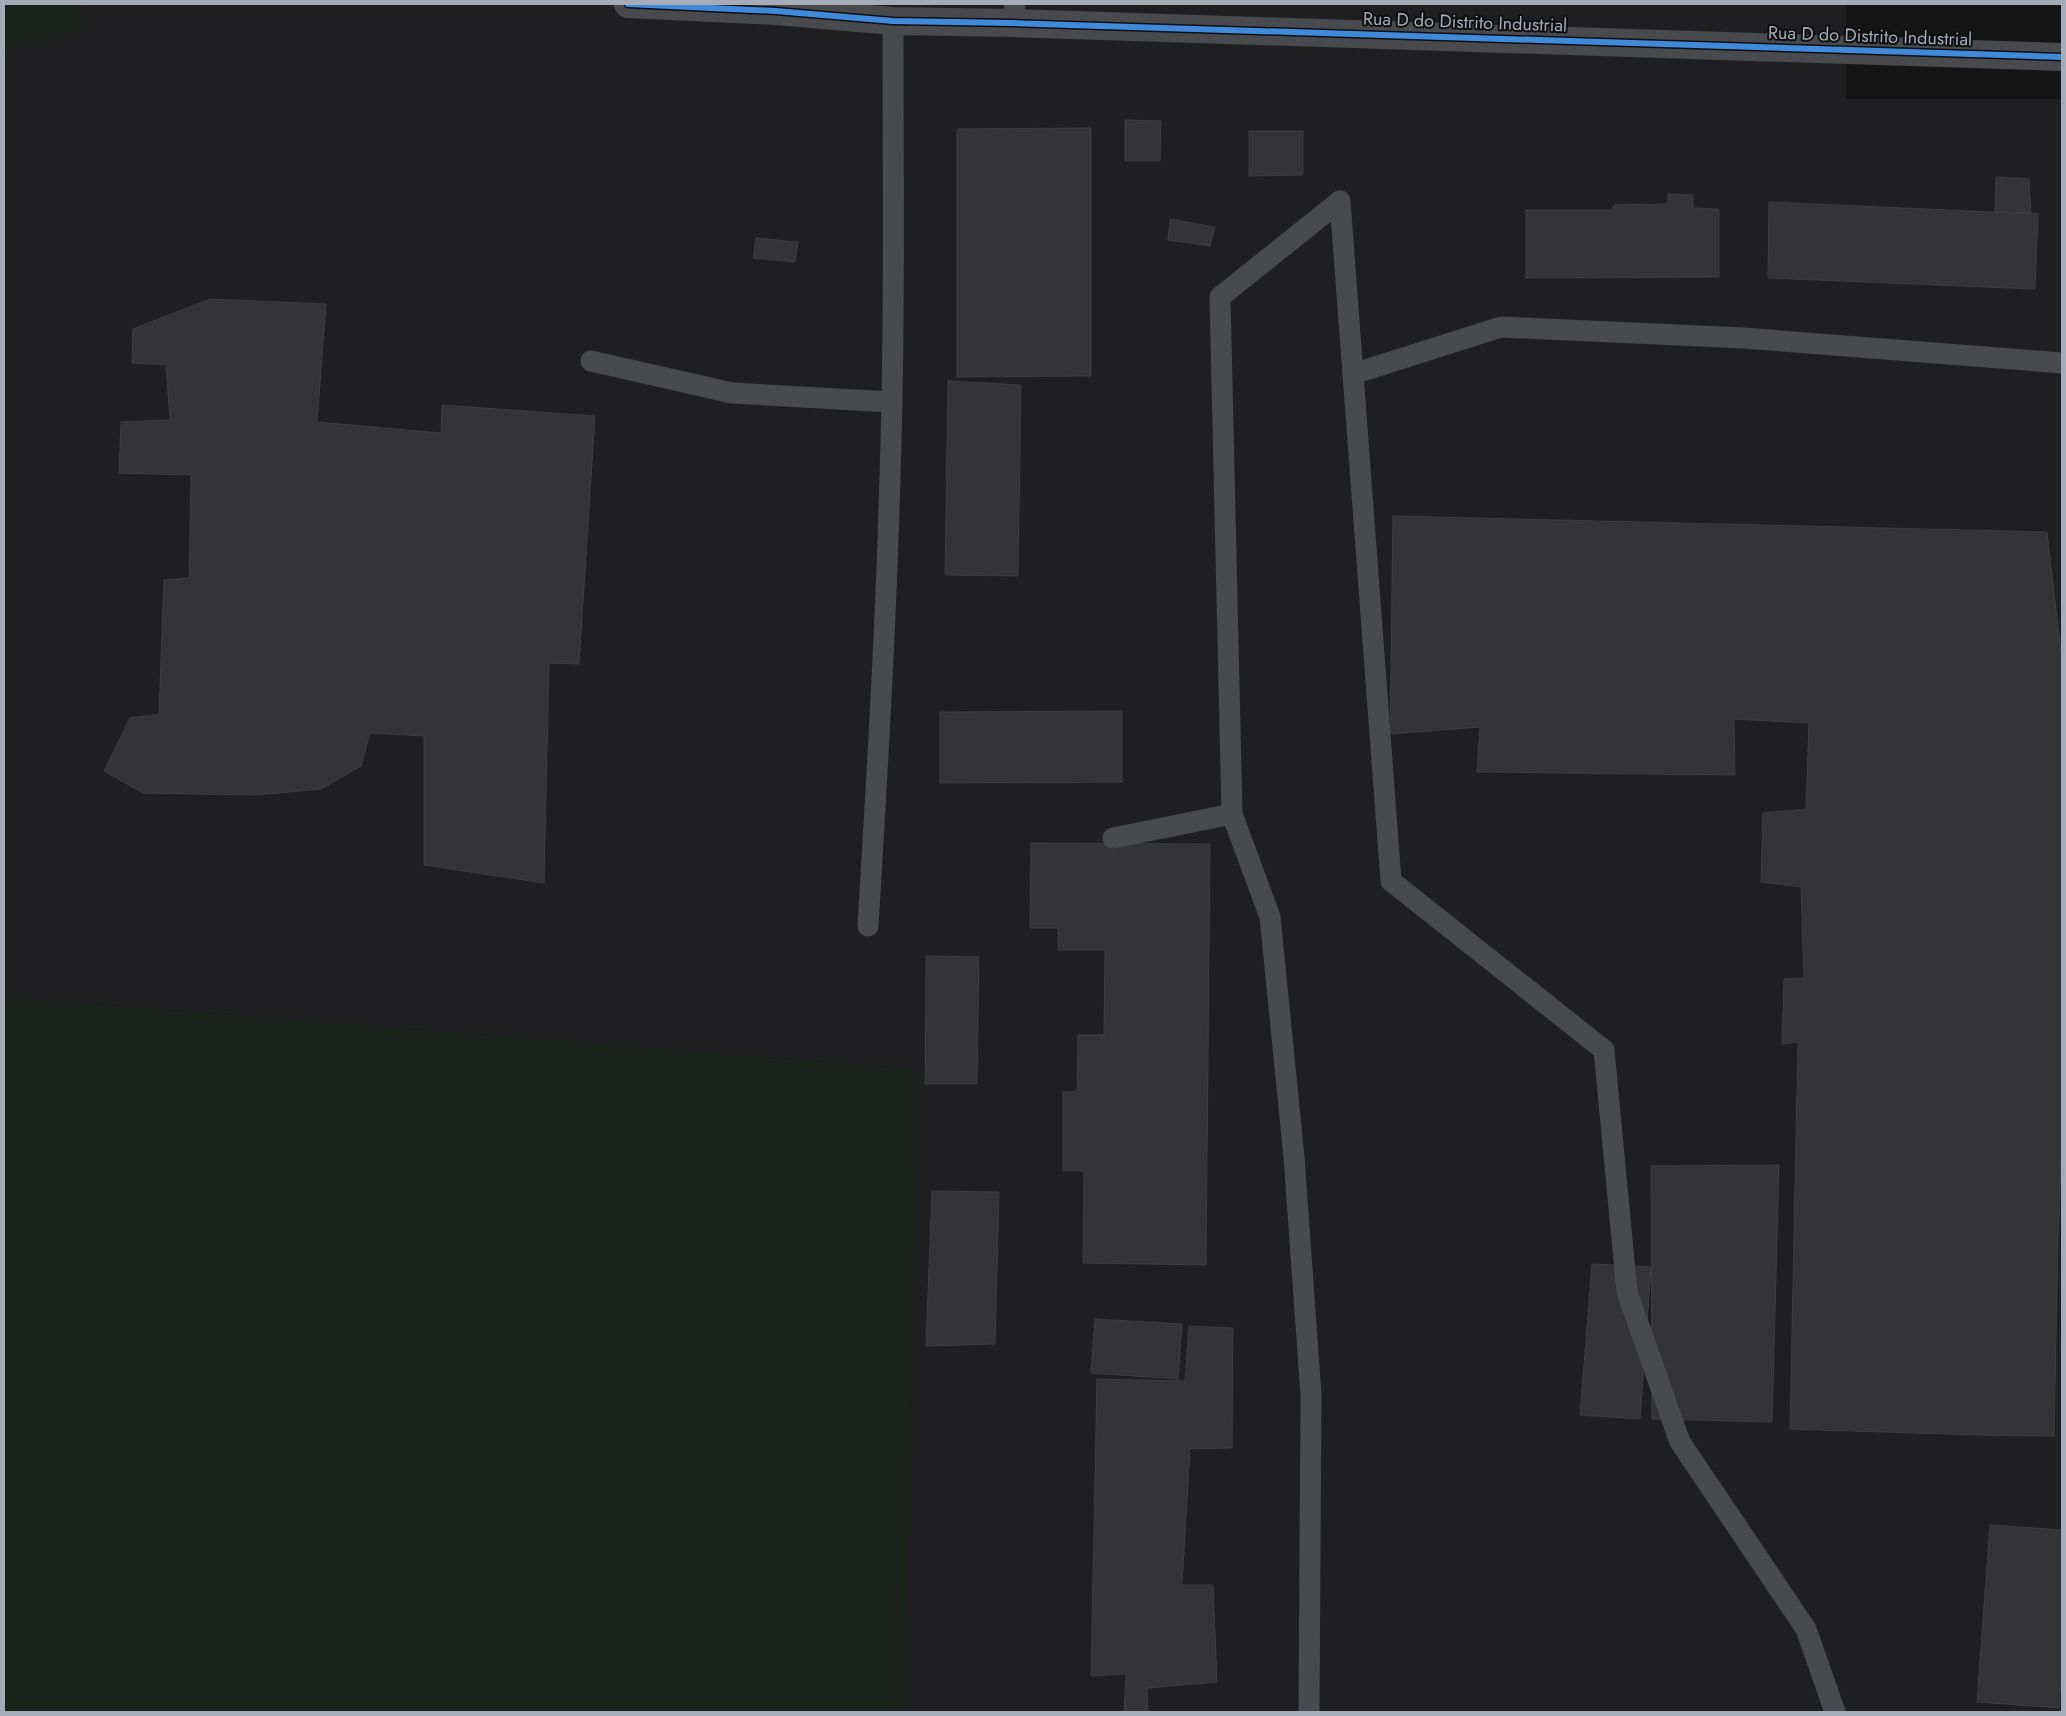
<svg xmlns="http://www.w3.org/2000/svg" width="2066" height="1716" viewBox="0 0 2066 1716" font-family="Jost,sans-serif">
<style>
.built{fill:#1f1f21}
.green{fill:#1b221c}
.building{fill:#343436;stroke:#3d3e41}
.lines{fill:none;stroke-linecap:round;stroke-linejoin:round}
.service{stroke:#494a4e;stroke-width:21}
.minor{stroke:#494a4e;stroke-width:28}
.cycleway-casing{stroke:#0f0f11;stroke-width:9}
.cycleway{stroke:#408adc;stroke-width:6}
.labels{text-anchor:middle;dominant-baseline:central;stroke-width:4;stroke-linejoin:round;paint-order:stroke}
.street-label{font-size:18px;fill:#a6acb7;stroke:#0f0f11}
</style>
<rect width="100%" height="100%" fill="#151515"/>
<!-- built -->
<path class="built" d="M79,4H1846V99H2062V1712H905L918,1069L4,997V52L89,27Z"/>
<!-- green -->
<g class="green">
<path d="M4,4H79L90,27L4,52Z"/>
<path d="M4,997L919,1069L905,1712H4Z"/>
</g>
<!-- building -->
<g class="building">
<path d="M1125,120L1161,121L1160,161H1125Z"/>
<path d="M1091,128V376L957,377V129Z"/>
<path d="M1249,131H1303V175L1249,176Z"/>
<path d="M1996,177L2029,179L2031,213L1995,212Z"/>
<path d="M1668,194L1693,195V208L1719,209V277L1526,278V210H1612L1614,205L1668,204Z"/>
<path d="M1769,202L2038,214L2035,289L1768,278Z"/>
<path d="M1170,219L1215,227L1210,246L1168,240Z"/>
<path d="M756,238L798,242L795,262L753,258Z"/>
<path d="M210,299L326,304L317,422L441,433L442,405L595,416L579,664L549,663L544,883L424,865V736L370,733L361,766L321,789L255,795L143,793L104,771L130,718L159,714L164,580L189,578L191,475L119,473L121,422L170,420L166,365L132,363L133,329Z"/>
<path d="M948,381L1021,385L1018,576L945,575Z"/>
<path d="M1393,516L2047,532L2062,661V1136L2058,1239L2054,1436L1976,1435L1790,1429L1798,1042L1782,1044L1784,979L1804,978L1801,887L1761,882L1763,813L1806,809L1809,723L1734,719L1735,775L1477,772L1480,727L1390,734Z"/>
<path d="M1122,711V782L940,783V712Z"/>
<path d="M1031,843L1210,844L1206,1265L1083,1263L1084,1171H1063V1092L1077,1091L1078,1035H1104L1105,950H1058V928H1030Z"/>
<path d="M926,956L979,957L977,1084H925Z"/>
<path d="M1779,1165L1772,1422L1652,1419L1651,1166Z"/>
<path d="M932,1191L999,1192L995,1344L926,1346Z"/>
<path d="M1592,1264L1651,1267L1640,1419L1580,1415Z"/>
<path d="M1095,1319L1182,1324L1178,1379L1091,1373Z"/>
<path d="M1189,1326L1233,1328L1232,1448L1190,1449L1182,1585H1213L1217,1682L1147,1688L1148,1712H1124L1126,1674L1091,1676L1097,1379L1185,1381Z"/>
<path d="M1990,1525L2062,1530V1662L2059,1708L1977,1702Z"/>
</g>
<g class="lines">
<!-- service -->
<g class="service">
<path d="M1012,23L1015,4"/>
<path d="M1340,201L1391,881L1604,1050L1627,1292L1680,1442L1806,1629L1835,1712"/>
<path d="M591,361L732,393L891,402"/>
<path d="M1353,374L1501,327L1744,338L2062,363"/>
<path d="M1232,814L1220,297L1340,201"/>
<path d="M1113,838L1232,814L1270,917L1294,1157L1311,1395L1309,1712"/>
<path d="M868,926C877,776 886,626 890,476C895,325 893,173 893,21"/>
</g>
<!-- minor -->
<path class="minor" d="M628,4L776,11L893,21L1012,23L2062,57"/>
<defs>
<path id="cycleway" d="M628,4L776,11L893,21L1012,23L2062,57"/>
</defs>
<!-- cycleway casing -->
<use href="#cycleway" class="cycleway-casing"/>
<!-- cycleway -->
<use href="#cycleway" class="cycleway"/>
</g>
<g class="labels">
<!-- street labels -->
<g class="street-label">
<text transform="translate(1465 22) rotate(2)">Rua D do Distrito Industrial</text>
<text transform="translate(1870 36) rotate(2)">Rua D do Distrito Industrial</text>
</g>
</g>
<!-- border -->
<rect width="2066" height="1716" fill="none" stroke="#a6acb7" stroke-width="10"/>
</svg>
